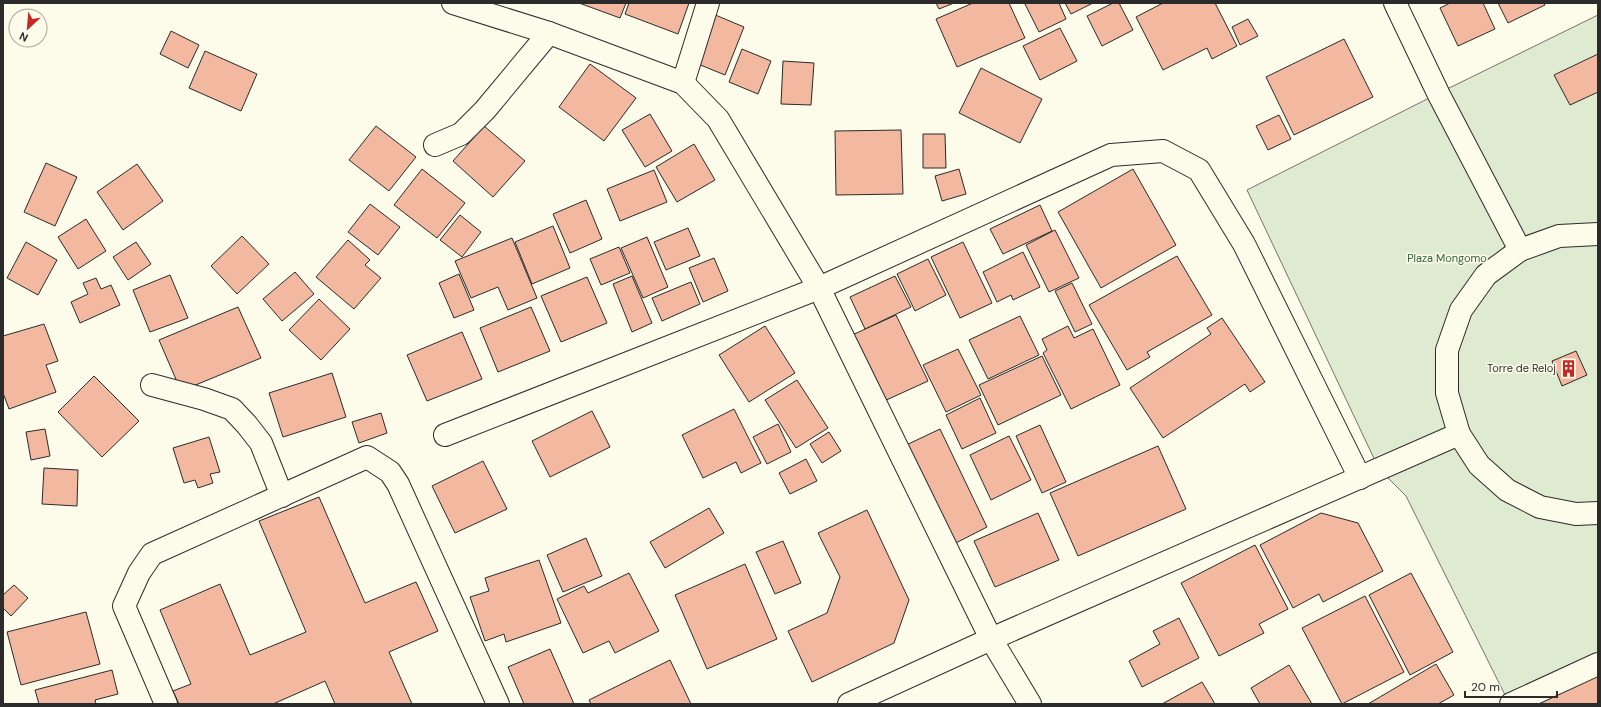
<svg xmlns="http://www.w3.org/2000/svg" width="1601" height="707" viewBox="0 0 1601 707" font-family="'DM Sans',sans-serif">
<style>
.green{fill:#deebd1;stroke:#74746e}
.building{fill:#f2b8a0;stroke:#2b2b2b}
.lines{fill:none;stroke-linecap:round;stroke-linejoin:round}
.minor-casing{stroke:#2b2b2b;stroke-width:24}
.major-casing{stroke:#2b2b2b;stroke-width:24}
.minor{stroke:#fdfbea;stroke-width:22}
.major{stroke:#fdfbea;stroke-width:22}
.labels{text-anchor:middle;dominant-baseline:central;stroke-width:3;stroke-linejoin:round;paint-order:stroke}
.park-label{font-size:11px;fill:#34623c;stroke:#fdfbea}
.poi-label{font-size:11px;fill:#2b2b2b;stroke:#fdfbea;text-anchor:end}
</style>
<rect width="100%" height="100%" fill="#fdfbea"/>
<!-- green -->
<path class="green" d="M1598,15V656L1508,701L1406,496L1379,469L1247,190L1441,92Z"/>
<!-- building -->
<g class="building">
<path d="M579,3H626L620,18Z"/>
<path d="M629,3H689L678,34L625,14Z"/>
<path d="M936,3H954L939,9Z"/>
<path d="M973,3H1009L1025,38L957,67L936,19Z"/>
<path d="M1027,3H1059L1066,19L1039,32L1025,4Z"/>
<path d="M1065,3H1093L1071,14Z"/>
<path d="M1113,3H1119L1133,30L1102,46L1087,16Z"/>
<path d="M1163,3H1215L1237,46L1212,59L1207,48L1163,70L1136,17Z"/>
<path d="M1450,3H1483L1495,29L1458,46L1440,8Z"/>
<path d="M1498,3H1544L1545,5L1508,23Z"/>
<path d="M713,14L744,27L725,75L693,62Z"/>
<path d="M1248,19L1258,36L1240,45L1232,27Z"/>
<path d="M1060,28L1077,61L1040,80L1023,46Z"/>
<path d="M171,31L199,45L188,68L160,54Z"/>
<path d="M1344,39L1373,97L1294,135L1266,77Z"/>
<path d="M742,49L771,61L758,94L729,82Z"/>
<path d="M205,51L257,74L241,111L189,88Z"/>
<path d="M1598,54V92L1570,105L1554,75Z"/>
<path d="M783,61L814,63L811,105L781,104Z"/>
<path d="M590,64L636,98L604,141L559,107Z"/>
<path d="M981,68L1042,99L1020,143L959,113Z"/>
<path d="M650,114L672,151L645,167L622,130Z"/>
<path d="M1279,115L1291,139L1268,150L1256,126Z"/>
<path d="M376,126L416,157L389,191L349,160Z"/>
<path d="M484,126L525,161L493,197L453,161Z"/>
<path d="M901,130L903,194L836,195L835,131Z"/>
<path d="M923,134H945L946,168H923Z"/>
<path d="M694,144L715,180L677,202L656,167Z"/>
<path d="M46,163L77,177L55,226L24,212Z"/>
<path d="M137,164L163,201L123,230L97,192Z"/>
<path d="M422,169L465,203L437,238L394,205Z"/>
<path d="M959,169L966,194L942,201L935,176Z"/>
<path d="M1133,169L1176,245L1101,288L1058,212Z"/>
<path d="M654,170L667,202L620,221L607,189Z"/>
<path d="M586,200L602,239L570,253L553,214Z"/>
<path d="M370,204L400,227L378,255L348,232Z"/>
<path d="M1040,205L1052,231L1003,254L990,229Z"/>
<path d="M460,215L481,232L462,257L440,240Z"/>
<path d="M86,219L106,251L78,269L58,237Z"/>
<path d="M553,226L570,268L532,284L515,242Z"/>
<path d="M688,228L700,256L666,270L654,242Z"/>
<path d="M1055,230L1079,278L1049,292L1026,245Z"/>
<path d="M242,236L269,264L237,294L211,266Z"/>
<path d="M647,237L668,287L643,298L621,248Z"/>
<path d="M512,238L537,298L508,310L498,287L471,298L455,261Z"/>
<path d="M348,240L370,260L365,265L381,278L354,309L316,277Z"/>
<path d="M26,242L57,260L38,295L7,278Z"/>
<path d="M136,242L151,264L128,280L113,257Z"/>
<path d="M963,242L992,303L960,318L931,257Z"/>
<path d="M619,247L630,273L601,285L590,259Z"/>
<path d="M1023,252L1040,287L1013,300L1011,295L997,302L983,272Z"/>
<path d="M1177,256L1212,315L1147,352L1150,357L1127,370L1089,305Z"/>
<path d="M714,258L728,291L703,302L689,268Z"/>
<path d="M928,259L946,295L915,311L897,274Z"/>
<path d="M295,272L314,294L282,321L263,299Z"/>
<path d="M459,274L474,310L454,318L439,283Z"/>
<path d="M170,275L188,318L150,332L133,290Z"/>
<path d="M632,276L652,323L632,332L613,284Z"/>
<path d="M895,276L911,307L865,329L850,297Z"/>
<path d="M587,277L607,323L561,342L541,296Z"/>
<path d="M96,278L101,289L111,285L120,305L80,323L71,302L88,294L83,283Z"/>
<path d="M691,282L700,304L662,321L652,298Z"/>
<path d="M1072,283L1092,324L1075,332L1055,291Z"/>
<path d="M319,299L350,329L321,360L289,330Z"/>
<path d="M238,307L261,358L181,391L159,340Z"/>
<path d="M531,307L550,351L498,372L480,328Z"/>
<path d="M896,315L928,381L882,402L850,336Z"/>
<path d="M1020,316L1039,355L988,379L969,340Z"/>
<path d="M1222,318L1265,382L1250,392L1245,384L1163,438L1130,388L1211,334L1207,328Z"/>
<path d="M44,324L58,361L46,365L56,392L9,409L3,393V336Z"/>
<path d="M765,326L795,373L749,402L719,355Z"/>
<path d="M1068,326L1074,338L1093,329L1120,385L1071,409L1043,353L1047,350L1042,339Z"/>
<path d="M462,332L482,379L427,401L407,355Z"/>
<path d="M958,349L981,395L946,412L923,365Z"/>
<path d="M1576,351L1587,375L1562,386L1552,361Z"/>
<path d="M1042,356L1061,395L998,425L979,385Z"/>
<path d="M332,373L346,417L283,437L269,393Z"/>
<path d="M94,376L139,421L102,457L58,412Z"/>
<path d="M797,380L828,428L796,448L765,400Z"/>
<path d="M980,398L996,433L962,449L946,415Z"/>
<path d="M734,409L761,463L741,473L736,462L703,478L682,435Z"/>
<path d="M592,411L610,447L550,477L532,441Z"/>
<path d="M381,413L387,433L359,443L352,422Z"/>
<path d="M778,424L791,452L767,464L753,437Z"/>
<path d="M1040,425L1066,482L1042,493L1016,436Z"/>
<path d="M45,429L50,456L31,460L26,432Z"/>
<path d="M940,429L987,527L950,546L902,447Z"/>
<path d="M829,432L841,451L822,463L810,444Z"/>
<path d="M1009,436L1031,480L991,500L970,455Z"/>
<path d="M209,437L220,472L210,474L213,483L198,488L195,480L184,483L173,448Z"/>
<path d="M1158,446L1186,509L1078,556L1050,493Z"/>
<path d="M806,459L817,481L790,494L779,473Z"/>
<path d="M483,461L507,509L455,533L432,486Z"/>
<path d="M44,468L78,470L77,506L42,504Z"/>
<path d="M319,497L365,603L416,582L438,631L389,652L412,704H335L325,681L273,704H179L173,691L191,684L160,610L220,584L250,655L306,632L259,521Z"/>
<path d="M709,508L724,533L665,568L650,542Z"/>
<path d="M867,510L909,600L894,643L812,682L788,631L827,613L840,577L818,533Z"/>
<path d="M1038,513L1059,560L995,587L974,541Z"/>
<path d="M1321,513L1358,523L1383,571L1323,602L1319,594L1293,608L1260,545Z"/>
<path d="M586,538L602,576L563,592L547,555Z"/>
<path d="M783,541L801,583L775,594L756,552Z"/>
<path d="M1255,545L1288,609L1259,624L1264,633L1219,656L1181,583Z"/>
<path d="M539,560L561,623L506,642L504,634L485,641L470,597L489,591L485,578Z"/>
<path d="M745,564L777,639L707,669L675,595Z"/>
<path d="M629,573L659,631L615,653L609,641L583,653L557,599L584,586L588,593Z"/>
<path d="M1411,573L1453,652L1410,675L1369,595Z"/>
<path d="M14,585L28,598L11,616L3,608V595Z"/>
<path d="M1365,596L1404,672L1342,704L1302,628Z"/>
<path d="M86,612L100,664L21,685L7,632Z"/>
<path d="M1179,618L1199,658L1142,687L1129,661L1160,644L1153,631Z"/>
<path d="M550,649L574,704H524L508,667Z"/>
<path d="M670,660L691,704H591L589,700Z"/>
<path d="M1436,664L1454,695L1438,704H1368Z"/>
<path d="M1289,665L1312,704H1260L1251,688Z"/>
<path d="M112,670L118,694L95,700L96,704H39L35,690Z"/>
<path d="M1598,672V704H1533Z"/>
<path d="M1202,682L1215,704H1162Z"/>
</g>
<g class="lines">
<defs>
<g id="minor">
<path d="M453,3L549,33L683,83L718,119L819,288L991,639L1030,704"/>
<path d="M683,83L708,3"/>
<path d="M435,145L461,134L485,110L549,33"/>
<path d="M152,385L204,399L232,409L247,425L261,443L282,496"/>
<path d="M445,435L819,288L1111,155L1163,151L1199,170L1244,244L1360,478"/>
<path d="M166,704L124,606L139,573L152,554L367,457L390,472L398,484L498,704"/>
<path d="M849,704L991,639L1459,434"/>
<path d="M1511,704L1598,664"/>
</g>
<g id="major">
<path d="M1395,3L1439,95L1520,250"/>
<path d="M1598,234L1559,236L1520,250L1486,275L1461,310L1447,350V393L1459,434L1479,465L1507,490L1540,507L1576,514L1598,513"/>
</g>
</defs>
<!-- minor casing -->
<use href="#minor" class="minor-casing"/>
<!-- major casing -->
<use href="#major" class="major-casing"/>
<!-- minor -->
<use href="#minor" class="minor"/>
<!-- major -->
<use href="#major" class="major"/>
</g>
<!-- icons -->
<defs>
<symbol id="building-bare" viewBox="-9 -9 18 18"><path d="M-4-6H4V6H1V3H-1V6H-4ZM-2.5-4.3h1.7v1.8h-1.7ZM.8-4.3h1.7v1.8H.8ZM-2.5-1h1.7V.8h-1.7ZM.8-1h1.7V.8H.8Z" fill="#c62828" stroke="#fdfbea" stroke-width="2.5" paint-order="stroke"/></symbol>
</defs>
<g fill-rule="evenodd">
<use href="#building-bare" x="1556" y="356" width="25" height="25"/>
</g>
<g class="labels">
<!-- park labels -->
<g class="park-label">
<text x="1447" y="258">Plaza Mongomo</text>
</g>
<!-- poi labels -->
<g class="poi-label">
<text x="1556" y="368">Torre de Reloj</text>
</g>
</g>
<!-- border -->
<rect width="1601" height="707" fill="none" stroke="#2b2b2b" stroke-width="8"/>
<!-- north arrow -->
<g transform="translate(28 28) rotate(206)"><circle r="19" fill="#fdfbea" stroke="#a9a89e"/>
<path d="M0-3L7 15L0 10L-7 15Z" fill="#c62828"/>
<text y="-6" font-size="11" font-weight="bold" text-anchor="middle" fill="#2b2b2b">N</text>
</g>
<!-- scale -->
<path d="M1465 691v6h92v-6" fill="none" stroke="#2b2b2b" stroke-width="2"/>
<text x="1471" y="691" font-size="12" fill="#2b2b2b" stroke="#fdfbea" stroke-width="3" paint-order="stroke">20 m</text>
</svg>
